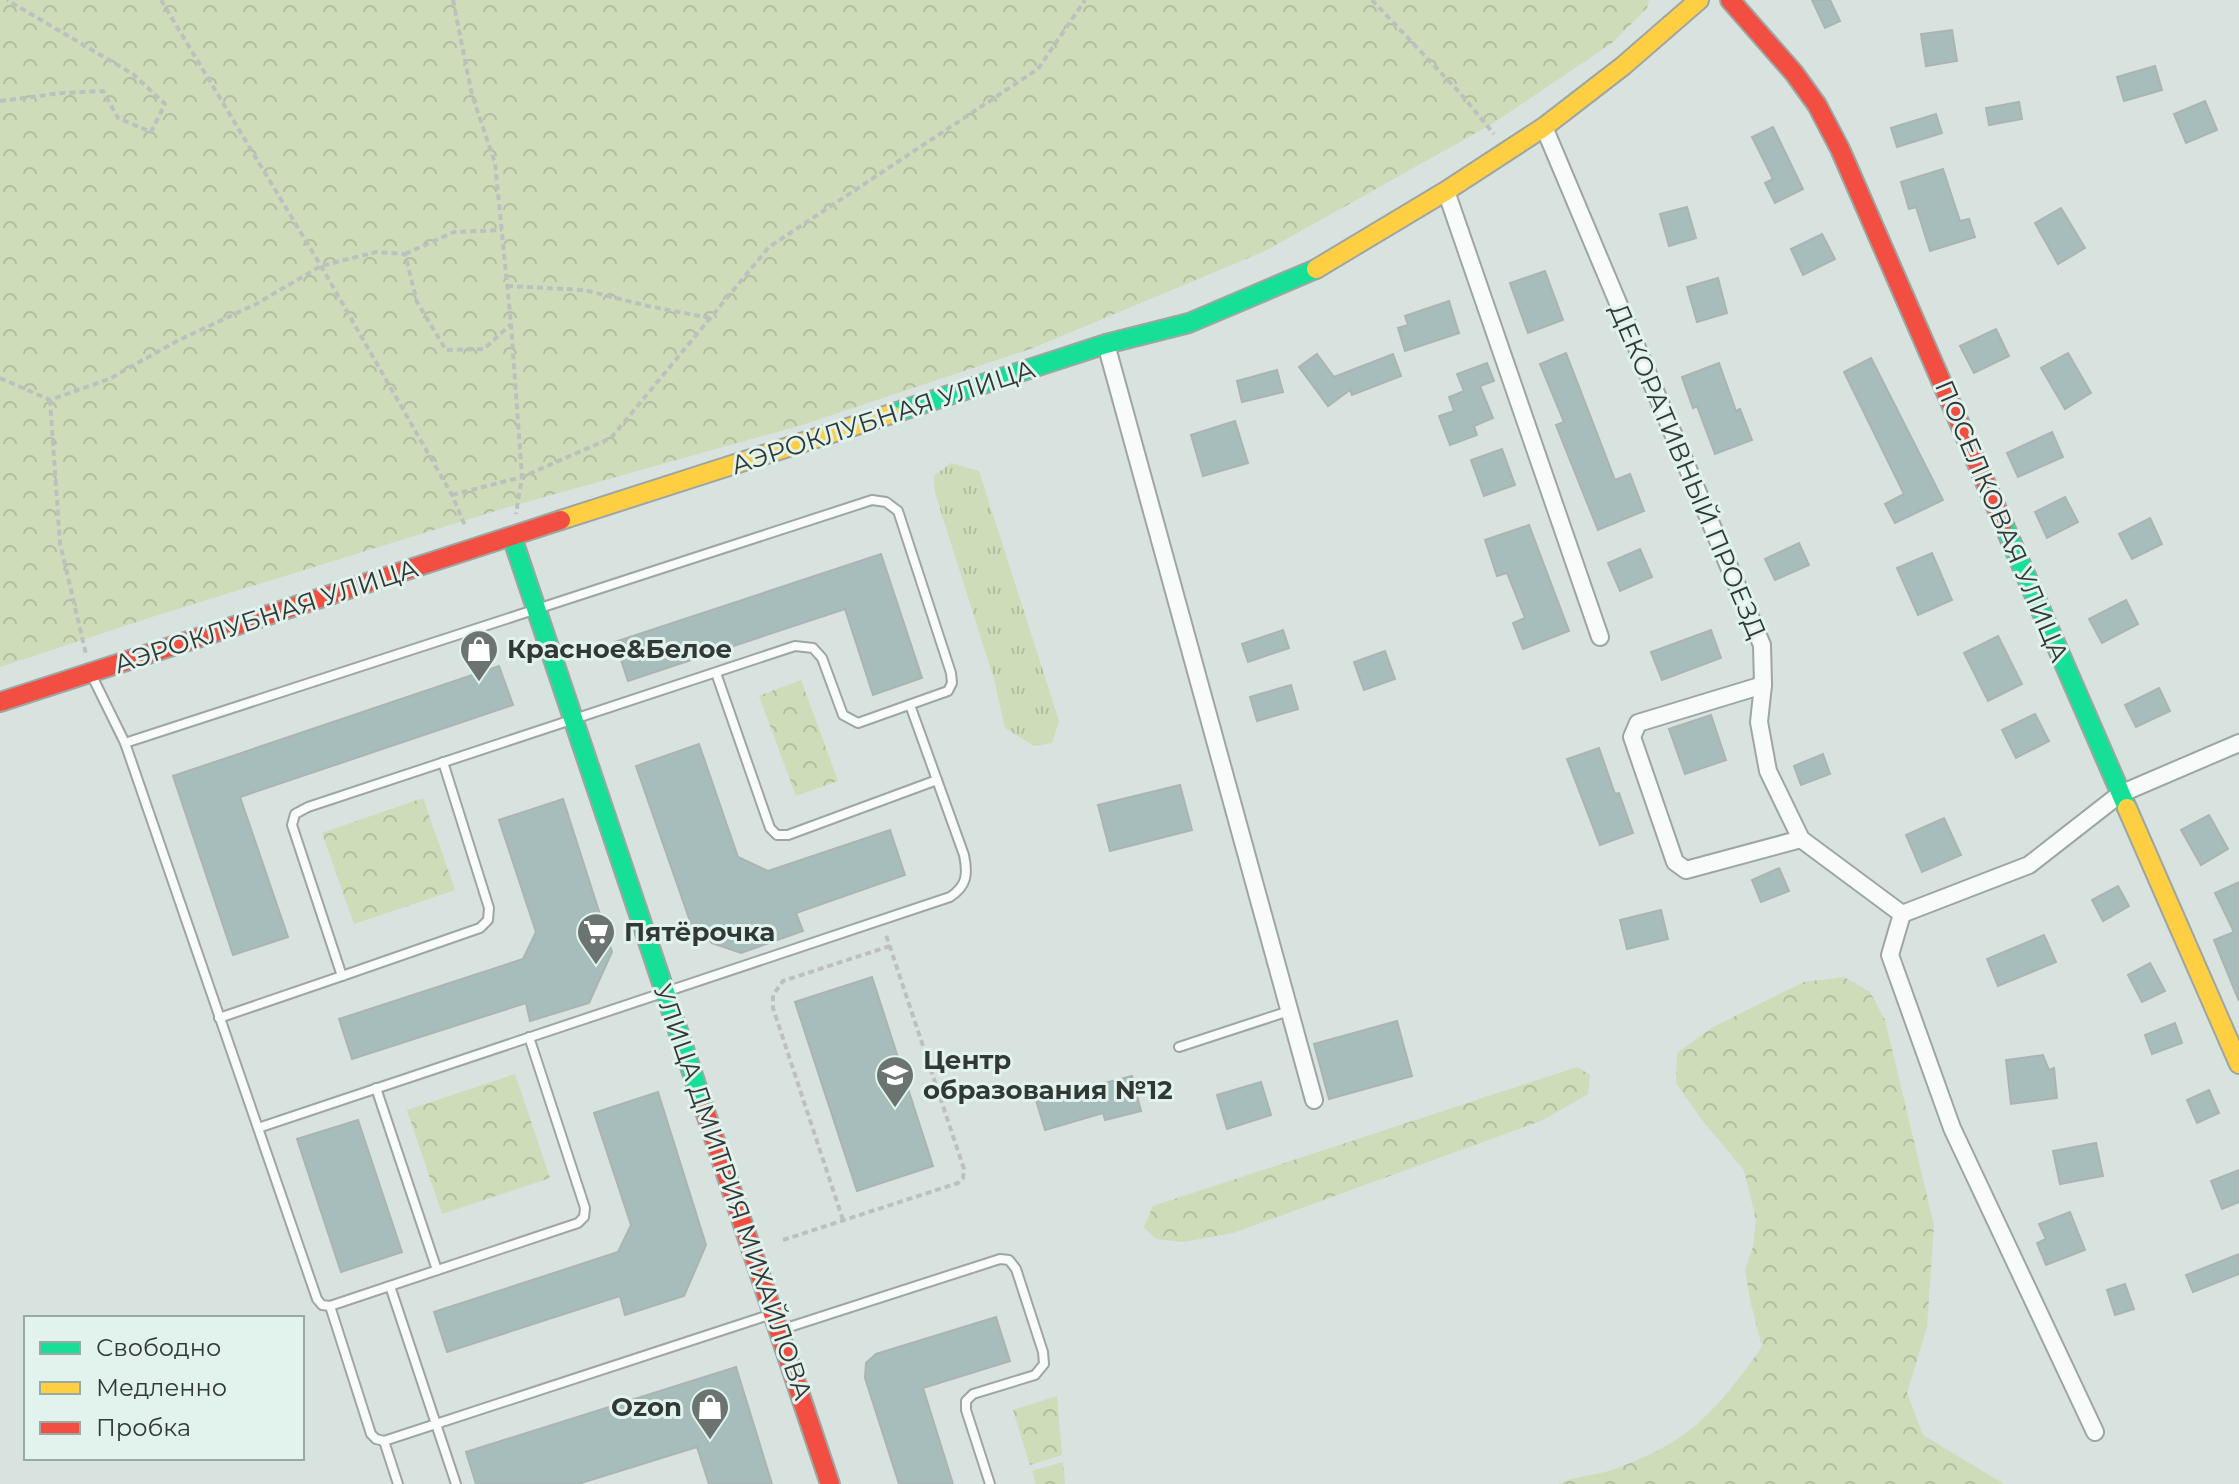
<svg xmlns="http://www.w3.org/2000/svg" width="2239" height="1484" viewBox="0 0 2239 1484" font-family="Montserrat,sans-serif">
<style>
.grass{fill:url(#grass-tufts)}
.forest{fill:url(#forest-crowns)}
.building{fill:#a6bdbc;stroke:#acb4b2;stroke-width:2}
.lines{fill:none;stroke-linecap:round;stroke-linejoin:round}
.lane-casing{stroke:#9ea6a3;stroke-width:12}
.street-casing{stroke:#9ea6a3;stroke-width:20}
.fast-casing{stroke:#9ea6a3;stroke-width:22}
.slow-casing{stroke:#9ea6a3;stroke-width:22}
.jam-casing{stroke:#9ea6a3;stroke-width:22}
.path{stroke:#bec0bf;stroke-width:4;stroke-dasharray:6 4;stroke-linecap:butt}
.lane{stroke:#f9fbfa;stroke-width:8}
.street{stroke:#f9fbfa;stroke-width:16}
.fast{stroke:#16e098;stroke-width:18}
.slow{stroke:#ffcf43;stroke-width:18}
.jam{stroke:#f24e42;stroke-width:18}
.labels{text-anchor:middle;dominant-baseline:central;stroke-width:6;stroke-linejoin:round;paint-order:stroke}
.street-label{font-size:26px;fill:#313836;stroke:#e1f3ec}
.poi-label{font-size:26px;font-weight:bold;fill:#313836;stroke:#e1f3ec;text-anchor:start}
</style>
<defs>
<pattern id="grass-tufts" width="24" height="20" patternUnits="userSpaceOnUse" patternTransform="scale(2)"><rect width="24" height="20" fill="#cedcba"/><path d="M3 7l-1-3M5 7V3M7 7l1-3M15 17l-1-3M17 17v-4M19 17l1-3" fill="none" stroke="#b1bea0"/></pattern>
<pattern id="forest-crowns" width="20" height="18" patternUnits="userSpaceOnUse" patternTransform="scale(2)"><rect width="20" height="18" fill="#cedcba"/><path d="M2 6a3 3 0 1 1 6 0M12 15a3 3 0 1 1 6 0" fill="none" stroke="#b1bea0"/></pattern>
</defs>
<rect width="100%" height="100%" fill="#d8e2de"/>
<!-- grass -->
<path class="grass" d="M951,463L979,471L1059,721L1052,743L1034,746L1005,728L994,679L935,493L934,476Z"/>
<!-- forest -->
<g class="forest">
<path d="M0,0H1649L1647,8L1612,43L1492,124L1265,251L1033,348L802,425L505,508L158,615L0,667Z"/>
<path d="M801,680L838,781L796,796L759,696Z"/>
<path d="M423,798L455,890L354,924L322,833Z"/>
<path d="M1844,977L1870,992L1885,1020L1934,1225L1927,1327L1907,1393L1923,1435L2004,1484H1558C1574,1476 1594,1476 1612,1470C1691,1442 1715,1412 1762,1347L1751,1304L1745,1270L1753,1247L1756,1220L1744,1170L1702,1120L1676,1083L1677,1053L1713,1027L1804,982Z"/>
<path d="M1577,1067L1590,1075L1588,1094L1543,1120L1233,1233L1183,1242L1156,1239L1144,1227L1153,1206Z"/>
<path d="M515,1074L550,1178L442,1214L407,1110Z"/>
<path d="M1057,1396L1062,1455L1030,1465L1013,1410Z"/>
<path d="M1063,1462L1065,1484H1036L1032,1471Z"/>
</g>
<!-- building -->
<g class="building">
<path d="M1812,0H1830L1840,21L1825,28Z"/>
<path d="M1952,30L1957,61L1926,66L1921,34Z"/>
<path d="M2155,66L2162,90L2124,101L2117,77Z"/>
<path d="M2205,101L2217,130L2186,143L2174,114Z"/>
<path d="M2019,102L2022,119L1989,125L1986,108Z"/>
<path d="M1936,114L1942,133L1897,147L1891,128Z"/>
<path d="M1773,127L1803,189L1775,203L1765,183L1773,179L1752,137Z"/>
<path d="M1943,169L1960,221L1969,219L1975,237L1930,251L1916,207L1909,209L1901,182Z"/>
<path d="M1687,207L1696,238L1669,246L1660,214Z"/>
<path d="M2061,208L2085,248L2058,264L2035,223Z"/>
<path d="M1822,234L1835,259L1803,275L1791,249Z"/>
<path d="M1545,271L1563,320L1528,333L1510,283Z"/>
<path d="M1718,278L1727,313L1697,322L1687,287Z"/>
<path d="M1449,301L1459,333L1405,351L1398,328L1408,325L1405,316Z"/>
<path d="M1996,329L2009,356L1974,373L1960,346Z"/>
<path d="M1566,353L1615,480L1630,474L1644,511L1598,530L1556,425L1564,422L1540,364Z"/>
<path d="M2068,353L2091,393L2065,409L2041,368Z"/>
<path d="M1317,354L1334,377L1393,354L1401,376L1352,395L1350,390L1328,406L1299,367Z"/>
<path d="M1871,358L1943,500L1895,523L1885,504L1904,494L1844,372Z"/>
<path d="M1487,363L1494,381L1480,386L1493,418L1474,426L1477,435L1450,445L1439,416L1454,411L1449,397L1464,391L1457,374Z"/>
<path d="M1719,363L1736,411L1740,409L1752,440L1715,454L1697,406L1693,408L1682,377Z"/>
<path d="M1277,370L1283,392L1242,402L1237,381Z"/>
<path d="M1235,421L1248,463L1203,476L1191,435Z"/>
<path d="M2052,432L2063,457L2018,477L2007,453Z"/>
<path d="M1502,449L1515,485L1484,496L1471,460Z"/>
<path d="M2065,497L2078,522L2047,538L2035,512Z"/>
<path d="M2150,518L2162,544L2132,559L2119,534Z"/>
<path d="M1529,525L1569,631L1523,649L1513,623L1525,618L1507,573L1497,576L1485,540Z"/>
<path d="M1799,543L1809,565L1775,580L1765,559Z"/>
<path d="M1640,549L1652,577L1620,591L1608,563Z"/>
<path d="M1932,553L1952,600L1918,615L1897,568Z"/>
<path d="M881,554L922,678L873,695L845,609L628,681L615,642Z"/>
<path d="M2126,600L2138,624L2102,643L2089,619Z"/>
<path d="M1283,630L1289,648L1248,662L1242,644Z"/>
<path d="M1711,630L1721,658L1662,680L1651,652Z"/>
<path d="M1998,636L2022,684L1988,701L1964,653Z"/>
<path d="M1385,651L1395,679L1364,690L1354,662Z"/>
<path d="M499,666L513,705L240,797L288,937L233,955L173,776Z"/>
<path d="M1291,685L1298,709L1257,721L1250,697Z"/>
<path d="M2159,688L2170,711L2136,727L2125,705Z"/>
<path d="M2035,714L2049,741L2016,758L2002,730Z"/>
<path d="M1711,715L1726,760L1685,774L1669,729Z"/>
<path d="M699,744L738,857L768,871L890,830L905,875L796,913L803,931L741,953L712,943L691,924L636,766Z"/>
<path d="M1599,748L1615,794L1619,793L1633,833L1600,845L1567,759Z"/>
<path d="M1823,754L1830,774L1801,785L1794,766Z"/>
<path d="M1180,785L1192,830L1110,851L1098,805Z"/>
<path d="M563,799L612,952L589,1003L530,1021L526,1003L352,1059L339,1019L523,959L536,932L499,820Z"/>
<path d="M2209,815L2228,849L2201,865L2181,830Z"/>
<path d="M1944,818L1961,855L1922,872L1906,835Z"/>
<path d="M1779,868L1789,891L1761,902L1752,880Z"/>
<path d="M2239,882V1001L2214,940L2234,932L2215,893Z"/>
<path d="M2118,886L2129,906L2103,921L2092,900Z"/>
<path d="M1661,910L1668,939L1627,949L1620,920Z"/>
<path d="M2044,935L2056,962L1998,986L1987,959Z"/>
<path d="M2150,963L2165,991L2142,1002L2128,975Z"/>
<path d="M872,977L933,1166L857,1191L795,1002Z"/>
<path d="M1397,1021L1412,1076L1329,1099L1314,1044Z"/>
<path d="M2175,1023L2182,1043L2152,1054L2145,1035Z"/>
<path d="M2043,1055L2049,1070L2054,1068L2057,1098L2011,1104L2006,1060Z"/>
<path d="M1132,1076L1141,1111L1105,1120L1103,1113L1045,1130L1035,1097L1069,1087L1070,1092Z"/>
<path d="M1261,1082L1271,1115L1227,1129L1217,1095Z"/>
<path d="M2209,1090L2219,1113L2197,1123L2187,1100Z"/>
<path d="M658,1092L706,1245L684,1296L625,1315L620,1296L447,1352L434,1312L618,1252L631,1225L594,1113Z"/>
<path d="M358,1120L402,1252L341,1272L297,1139Z"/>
<path d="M2096,1143L2103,1176L2060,1184L2053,1151Z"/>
<path d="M2239,1170V1202L2222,1209L2211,1181Z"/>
<path d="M2070,1212L2085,1250L2046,1265L2037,1243L2046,1239L2039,1224Z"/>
<path d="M2239,1254V1274L2193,1292L2186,1275Z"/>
<path d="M2125,1284L2134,1309L2115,1315L2107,1290Z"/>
<path d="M996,1317L1010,1361L923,1388L953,1484H899L865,1378L866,1363L876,1354Z"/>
<path d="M736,1367L772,1484H709L697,1447L578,1484H476L466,1452Z"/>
</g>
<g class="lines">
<defs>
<g id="lane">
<path d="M716,673L770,828L777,835H788L937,780"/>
<path d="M92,676L125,743L317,1299L322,1305L330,1306L578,1223L584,1217L585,1208L529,1037"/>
<path d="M125,743L872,500L886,502L898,511L951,673L952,683L948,691L858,723L843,715L822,658L813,648L795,646L308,807L295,814L292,825L342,976L219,1018"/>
<path d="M342,976L480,928L488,920L489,908L443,762"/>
<path d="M1179,1047L1289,1011"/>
<path d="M376,1088L437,1270"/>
<path d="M258,1128L950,897C967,886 968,874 964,855L910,705"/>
<path d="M390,1286L456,1484"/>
<path d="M330,1306L371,1434L376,1439L384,1441L769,1315"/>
<path d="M780,1330L1000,1259L1009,1260L1016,1269L1043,1352L1044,1364L1035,1375L973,1394L966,1401V1410L990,1484"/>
<path d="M384,1441L398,1484"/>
</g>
<g id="street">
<path d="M1544,127L1762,645L1763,685L1759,722L1768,771L1801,839L1902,914"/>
<path d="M1446,191L1600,637"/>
<path d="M1106,344L1314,1100"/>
<path d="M1763,685L1638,723L1632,737L1675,862L1686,870L1801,839"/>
<path d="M1902,914L1890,955L1952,1128L2095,1432"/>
<path d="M1902,914L2029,865L2120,794L2239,743"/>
</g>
<g id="fast">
<path d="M891,414L1106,344L1189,323L1316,269"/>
<path d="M2003,523L2127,808"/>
<path d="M512,537L705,1111"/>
</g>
<g id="slow">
<path d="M1316,269L1446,191L1544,127L1623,66L1699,0"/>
<path d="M561,520L891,414"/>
<path d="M2127,808L2239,1064"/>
</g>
<g id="jam">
<path d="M1730,0L1794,73L1817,105L1840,149L2003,523"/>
<path d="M0,702L561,520"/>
<path d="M705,1111L830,1484"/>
</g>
</defs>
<!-- lane casing -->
<use href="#lane" class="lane-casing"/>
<!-- street casing -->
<use href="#street" class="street-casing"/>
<!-- fast casing -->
<use href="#fast" class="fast-casing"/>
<!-- slow casing -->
<use href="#slow" class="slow-casing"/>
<!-- jam casing -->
<use href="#jam" class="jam-casing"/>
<!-- path -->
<g class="path">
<path d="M161,0L321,266L452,495L466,528"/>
<path d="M453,0L472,95L495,163L511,324L522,477L516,514"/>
<path d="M1372,0L1460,93L1494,134"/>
<path d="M0,101L62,93L103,91L118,118L151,132L165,104L133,74L7,0"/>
<path d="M405,254L454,232L502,230"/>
<path d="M507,286L584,290L648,306L710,318"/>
<path d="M0,378L50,400L109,379L177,341L256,304L321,266L376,252L405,254L417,302L446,350L484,349L511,324"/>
<path d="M50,400L60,543L86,654"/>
<path d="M452,495L522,477L611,438L769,247L1038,69L1085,0"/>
<path d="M843,1220L773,1008V995L783,981L890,946"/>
<path d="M783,1240L958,1183L963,1178L964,1169L885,932"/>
</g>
<!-- lane -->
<use href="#lane" class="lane"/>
<!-- street -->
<use href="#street" class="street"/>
<!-- fast -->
<use href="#fast" class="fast"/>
<!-- slow -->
<use href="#slow" class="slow"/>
<!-- jam -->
<use href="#jam" class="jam"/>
</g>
<!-- icons -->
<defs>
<symbol id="shop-pin" viewBox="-11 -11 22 30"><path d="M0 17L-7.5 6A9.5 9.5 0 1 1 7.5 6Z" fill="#6b7471" stroke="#e1f3ec"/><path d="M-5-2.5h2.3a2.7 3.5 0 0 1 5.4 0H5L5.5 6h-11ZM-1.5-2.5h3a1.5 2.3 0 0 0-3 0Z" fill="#fff"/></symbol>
<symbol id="supermarket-pin" viewBox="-11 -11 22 30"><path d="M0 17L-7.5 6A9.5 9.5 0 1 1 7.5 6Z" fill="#6b7471" stroke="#e1f3ec"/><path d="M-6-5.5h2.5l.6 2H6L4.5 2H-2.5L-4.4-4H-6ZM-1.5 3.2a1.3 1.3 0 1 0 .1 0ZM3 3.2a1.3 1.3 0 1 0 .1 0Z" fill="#fff"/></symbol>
<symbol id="school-pin" viewBox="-11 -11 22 30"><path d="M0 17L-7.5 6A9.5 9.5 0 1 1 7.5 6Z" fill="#6b7471" stroke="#e1f3ec"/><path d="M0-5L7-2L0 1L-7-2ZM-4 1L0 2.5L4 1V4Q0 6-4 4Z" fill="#fff"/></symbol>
</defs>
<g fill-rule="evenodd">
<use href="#shop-pin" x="457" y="627" width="44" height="60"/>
<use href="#supermarket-pin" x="574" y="910" width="44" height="60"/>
<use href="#school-pin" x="873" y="1053" width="44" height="60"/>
<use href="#shop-pin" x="688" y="1385" width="44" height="60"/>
</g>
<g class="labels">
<!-- street labels -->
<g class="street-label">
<text transform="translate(883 417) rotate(-18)">АЭРОКЛУБНАЯ УЛИЦА</text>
<text transform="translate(1688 471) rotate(67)">ДЕКОРАТИВНЫЙ ПРОЕЗД</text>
<text transform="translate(2002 521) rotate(67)">ПОСЕЛКОВАЯ УЛИЦА</text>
<text transform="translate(266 616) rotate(-18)">АЭРОКЛУБНАЯ УЛИЦА</text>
<text transform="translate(733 1192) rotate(71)">УЛИЦА ДМИТРИЯ МИХАЙЛОВА</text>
</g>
<!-- poi labels -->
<g class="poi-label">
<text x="507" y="649">Красное&amp;Белое</text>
<text x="624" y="932">Пятёрочка</text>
<text x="923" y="1060">Центр<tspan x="923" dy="30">образования №12</tspan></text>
<text x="682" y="1407" text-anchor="end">Ozon</text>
</g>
</g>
<!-- legend -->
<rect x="24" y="1316" width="280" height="144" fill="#e1f3ec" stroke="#9ba8a3" stroke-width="2"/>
<rect x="40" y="1342" width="40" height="12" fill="#16e098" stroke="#9ba8a3" stroke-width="2"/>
<text x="96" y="1356" font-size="24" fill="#313836">Свободно</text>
<rect x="40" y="1382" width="40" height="12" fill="#ffcf43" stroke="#9ba8a3" stroke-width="2"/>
<text x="96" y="1396" font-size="24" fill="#313836">Медленно</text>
<rect x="40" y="1422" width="40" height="12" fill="#f24e42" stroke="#9ba8a3" stroke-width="2"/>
<text x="96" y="1436" font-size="24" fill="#313836">Пробка</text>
</svg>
